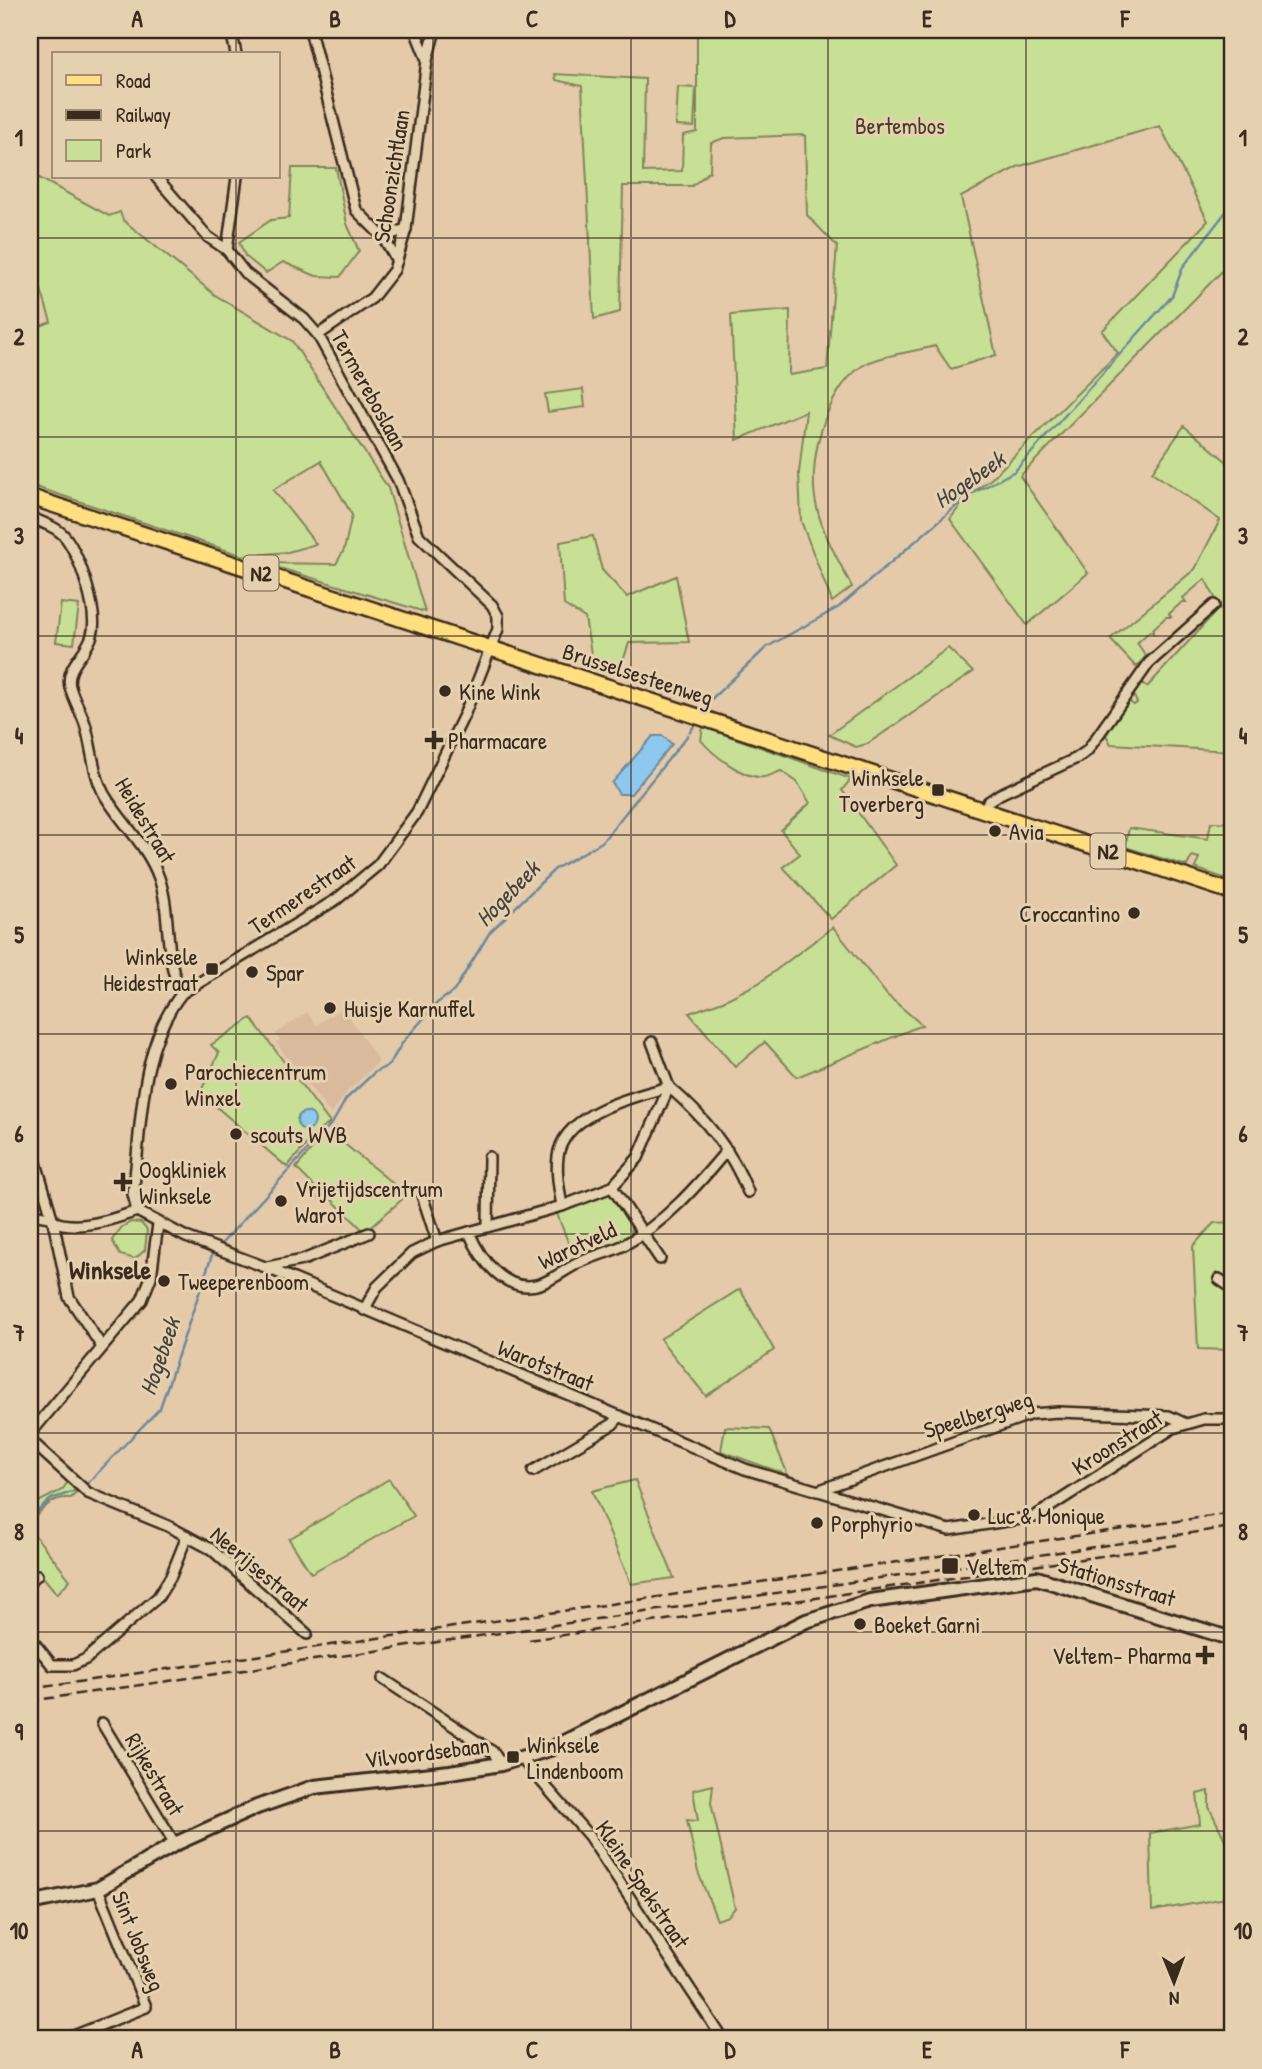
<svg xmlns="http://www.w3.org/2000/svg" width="1262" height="2069" viewBox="0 0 1262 2069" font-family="'Patrick Hand',sans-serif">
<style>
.built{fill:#daba9d}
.green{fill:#c7e096;stroke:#81855a;stroke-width:2}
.water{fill:#8ec8ee;stroke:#6d899b;stroke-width:2}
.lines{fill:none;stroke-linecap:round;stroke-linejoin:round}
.stream{stroke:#6d899b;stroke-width:2.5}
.street-casing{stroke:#3b2a1e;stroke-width:14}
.secondary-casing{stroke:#3b2a1e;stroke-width:18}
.primary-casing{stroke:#3b2a1e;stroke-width:19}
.street{stroke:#e5d1af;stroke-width:9}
.secondary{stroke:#e5d1af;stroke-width:12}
.primary{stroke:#ffdf80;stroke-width:14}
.rail{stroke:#3b2a1e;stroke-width:2.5;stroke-dasharray:10 5;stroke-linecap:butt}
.grid{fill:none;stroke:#3b2a1e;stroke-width:2;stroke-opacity:0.55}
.poi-dot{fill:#3b2a1e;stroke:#e5d1af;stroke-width:2.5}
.labels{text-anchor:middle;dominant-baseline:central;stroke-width:6;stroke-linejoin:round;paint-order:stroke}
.shield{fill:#e5d1af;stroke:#6e5c4a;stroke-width:2}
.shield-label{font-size:21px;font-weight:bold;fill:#3b2a1e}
.park-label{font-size:23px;fill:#493c2a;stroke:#e5d1af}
.street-label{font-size:23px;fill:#3b2a1e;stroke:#e5d1af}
.poi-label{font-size:23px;fill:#3b2a1e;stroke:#e5d1af;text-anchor:start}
.water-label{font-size:24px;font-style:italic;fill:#47423d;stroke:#e5d1af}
.quarter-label{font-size:26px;font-weight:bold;fill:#3b2a1e;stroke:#e5d1af}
.neatline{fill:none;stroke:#3b2a1e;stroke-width:2.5}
.grid-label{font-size:23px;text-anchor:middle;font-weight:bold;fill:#3b2a1e}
</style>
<rect width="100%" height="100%" fill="#e5caaa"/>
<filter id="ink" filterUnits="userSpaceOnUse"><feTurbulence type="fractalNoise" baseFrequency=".0143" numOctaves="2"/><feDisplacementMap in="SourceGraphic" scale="14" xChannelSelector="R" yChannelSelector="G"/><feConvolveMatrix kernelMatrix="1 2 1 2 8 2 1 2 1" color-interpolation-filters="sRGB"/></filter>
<g filter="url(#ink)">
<!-- built -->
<path class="built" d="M343,1007L379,1062L348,1091L331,1115L276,1043L280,1040L275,1034L307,1012L317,1025Z"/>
<!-- green -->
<g class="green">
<path d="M697,30H1232V261L1020,476L1088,573L1027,625L950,519L968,496L991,479L1118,353L1102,331L1208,221L1160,126L1017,167L961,197L996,355L951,369L935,346C917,351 877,356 862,366C824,392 806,465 817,508C823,535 840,563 852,587L832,602L801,521L799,473L806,411L737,440L731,315L790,310L789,375L827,369L837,246L807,215L805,135L724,138L711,143L710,171L692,186H623L620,312L594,319L582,86L556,80L555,74L645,79L643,172L682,171L683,135L697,132Z"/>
<path d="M678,87L696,88L694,127L676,126Z"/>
<path d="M292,168H336L347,224L359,251L340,277L316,276L283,262L266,273L245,256L239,242L271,220L289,218Z"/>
<path d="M30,173L109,216L120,212L123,220L215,295L292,341L388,488L425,612L263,563L336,564L344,550L352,515L321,461L273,490L316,544L288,552L244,556L30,485V330L51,322L30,254Z"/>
<path d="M583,389L585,407L548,412L545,394Z"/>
<path d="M1184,426L1232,466V751L1111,744L1106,735L1128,701L1134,705L1137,703L1133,694L1141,682L1147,687L1220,607L1205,579L1183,598L1186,602H1182L1169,614L1171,617H1166L1153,629V633L1150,631L1137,643L1146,656L1136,667L1110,639L1195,569L1220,520L1152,472Z"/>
<path d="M593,536L602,570L627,597L676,576L689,642L629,643L620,670L592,659L585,618L564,605L560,542Z"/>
<path d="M61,603L79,605L74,644L56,642Z"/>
<path d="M948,648L973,672L867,744L856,747L829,735Z"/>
<path d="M703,727L851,779L842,790L896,865L831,919L783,867L800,854L781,830L810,803L797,782L781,771C776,773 770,776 764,777C745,780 712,754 701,740Z"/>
<path d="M1211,822L1232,823V881L1195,868L1199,858L1192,856L1187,866L1125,847L1129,828L1208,839Z"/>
<path d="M833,927L887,995L922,1025L797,1077L765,1042L735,1067L689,1013L723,1001L759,983Z"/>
<path d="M251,1018L330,1123L317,1132L287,1167L200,1093L219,1053L211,1045Z"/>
<path d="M336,1128V1137L407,1195L365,1232L331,1199L326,1204L314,1194L318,1190L296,1168L318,1142Z"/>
<path d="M608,1193C619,1200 634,1223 631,1237L575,1260L556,1211Z"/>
<path d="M131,1222L141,1223L147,1230L145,1250L135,1259L120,1255L112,1240L122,1227Z"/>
<path d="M1232,1222V1350L1198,1349L1193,1246L1214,1223Z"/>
<path d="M740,1289L774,1350L706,1396L660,1339Z"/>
<path d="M725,1427L769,1429L788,1475L721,1451Z"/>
<path d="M389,1479L414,1516L311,1573L289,1539Z"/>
<path d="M635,1480L674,1578L631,1584L592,1491Z"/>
<path d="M68,1482L77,1492L71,1498C52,1496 41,1510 30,1523V1506L62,1490Z"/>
<path d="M30,1529L70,1580L57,1594L30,1561Z"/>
<path d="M713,1785L711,1803L735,1908L728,1916L717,1920L698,1872L687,1820L698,1821L693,1790Z"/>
<path d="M1209,1791V1807L1232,1854V1897L1152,1911L1150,1833L1200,1824L1197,1794Z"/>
</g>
<!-- water -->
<g class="water">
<path d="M653,736H663L672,744L631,794H619L612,783Z"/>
<circle cx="306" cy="1121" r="9"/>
</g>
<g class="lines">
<!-- stream -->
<g class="stream">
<path d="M706,704L767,647L839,607L968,496L1015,471L1172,296L1183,267L1232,204"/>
<path d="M690,732L694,726"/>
<path d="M222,1243L333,1122L346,1099L375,1072L389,1065L403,1042L437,1003L454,991L490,932L555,869L602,842L688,735"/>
<path d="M86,1485L160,1408L212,1255"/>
<path d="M30,1518L51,1499L75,1491"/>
</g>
<defs>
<g id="street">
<path d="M231,30L236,54"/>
<path d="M310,30L356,210L383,237"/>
<path d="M415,30L427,60"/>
<path d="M227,250L237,177"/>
<path d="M397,261L383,237L406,229"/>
<path d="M318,335L372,298L394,270L406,229L427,60L435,30"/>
<path d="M30,517C42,523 58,527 66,538C80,557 99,613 92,635C87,654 65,666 70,687C74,701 82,713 86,727C92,749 93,773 104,794C121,823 148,846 159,878C172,914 163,960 182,993"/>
<path d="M983,811L988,802L1000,794L1077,758L1087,751L1149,663L1214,605"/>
<path d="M30,1142L53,1221L69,1297L102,1347"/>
<path d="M612,1187L660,1259"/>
<path d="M422,1195L437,1241"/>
<path d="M562,1206C559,1188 555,1169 559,1151C569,1112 635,1096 669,1087C704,1117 731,1149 748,1192"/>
<path d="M137,1211L133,1194C142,1127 138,1048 182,993L337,899L378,865L417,812L465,713L498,629V616L492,605L419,536L398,480L318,335L304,319L245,273L227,250L208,237L156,177"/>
<path d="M137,1211L186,1237L265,1267L745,1469L949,1530L1034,1517L1173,1428L1204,1419H1232"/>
<path d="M30,1214L51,1217"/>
<path d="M53,1221C77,1232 114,1219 137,1211"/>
<path d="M488,1226L489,1157"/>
<path d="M469,1232C480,1259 506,1295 540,1284C555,1279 568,1267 583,1261C596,1255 611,1252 624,1245C664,1224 698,1185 727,1150"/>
<path d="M267,1267L303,1260L369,1233"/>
<path d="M1219,1279L1232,1288"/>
<path d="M364,1310L377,1287L412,1253L437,1241L562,1206L612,1187L638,1158L669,1087L652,1042"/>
<path d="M30,1434L142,1300L151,1277L158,1224"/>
<path d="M30,1440L88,1493L168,1526L211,1549L307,1634"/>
<path d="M533,1471L613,1424L620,1416"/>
<path d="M817,1491L1032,1414L1058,1412L1169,1416L1184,1423"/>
<path d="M30,1581L37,1575"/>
<path d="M30,1638L52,1665H73L86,1659L158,1597L171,1576L187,1536"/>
<path d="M1229,1638L1232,1656"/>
<path d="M383,1679L493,1752L501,1764"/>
<path d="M102,1723L175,1844"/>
<path d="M521,1758L589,1836L723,2039"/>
<path d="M66,2039L146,2007L98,1889"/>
</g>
<path id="secondary" d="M30,1903L98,1889L175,1844L257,1807L314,1787L450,1772L501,1764L550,1749L806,1621L870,1601L1037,1578L1232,1639"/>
<path id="primary" d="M30,497L1232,892"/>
</defs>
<!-- street casing -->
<use href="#street" class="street-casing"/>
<!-- secondary casing -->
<use href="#secondary" class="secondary-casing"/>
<!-- primary casing -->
<use href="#primary" class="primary-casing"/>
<!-- street -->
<use href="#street" class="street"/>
<!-- secondary -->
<use href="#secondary" class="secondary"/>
<!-- primary -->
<use href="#primary" class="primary"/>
<!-- rail -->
<g class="rail">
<path d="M529,1640L1177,1545"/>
<path d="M30,1689L1232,1513"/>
<path d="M30,1701L1232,1527"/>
</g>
</g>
</g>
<!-- grid -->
<path class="grid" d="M236,30V54M433,30V2039M631,30V2039M828,30V2039M1026,30V2039M236,177V2039M30,238H1232M30,437H1232M30,636H1232M30,835H1232M30,1034H1232M30,1234H1232M30,1433H1232M30,1632H1232M30,1831H1232"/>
<!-- markers -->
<g class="poi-dot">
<circle cx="445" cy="691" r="7"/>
<path d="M430.5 729.5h7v7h7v7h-7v7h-7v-7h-7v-7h7z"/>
<rect x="931" y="783" width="14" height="14" rx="3.5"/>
<circle cx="995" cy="831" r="7"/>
<circle cx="1134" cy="913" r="7"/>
<rect x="205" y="962" width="14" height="14" rx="3.5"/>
<circle cx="252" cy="972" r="7"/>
<circle cx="330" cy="1008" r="7"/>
<circle cx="171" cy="1084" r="7"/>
<circle cx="236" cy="1134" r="7"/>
<path d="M119.5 1171.5h7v7h7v7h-7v7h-7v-7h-7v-7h7z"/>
<circle cx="281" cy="1201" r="7"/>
<circle cx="164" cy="1281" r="7"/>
<circle cx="974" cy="1515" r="7"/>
<circle cx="817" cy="1523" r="7"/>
<rect x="941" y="1557" width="18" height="18" rx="3.5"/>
<circle cx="860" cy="1624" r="7"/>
<path d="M1201.5 1644.5h7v7h7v7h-7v7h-7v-7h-7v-7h7z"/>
<rect x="506" y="1750" width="14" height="14" rx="3.5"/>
</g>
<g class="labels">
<!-- shield labels -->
<g class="shield">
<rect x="243.5" y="555.5" width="35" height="35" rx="5"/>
<rect x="1090.5" y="833.5" width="35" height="35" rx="5"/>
</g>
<g class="shield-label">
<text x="261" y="573">N2</text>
<text x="1108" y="851">N2</text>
</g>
<!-- park labels -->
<g class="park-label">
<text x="900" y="125">Bertembos</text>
</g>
<!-- street labels -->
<g class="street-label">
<text transform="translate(391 176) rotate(-81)">Schoonzichtlaan</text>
<text transform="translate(370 390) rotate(61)">Termereboslaan</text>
<text transform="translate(638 674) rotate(18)">Brusselsesteenweg</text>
<text transform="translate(146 820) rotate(59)">Heidestraat</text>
<text transform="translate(302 894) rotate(-34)">Termerestraat</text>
<text transform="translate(577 1245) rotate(-25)">Warotveld</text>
<text transform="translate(546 1365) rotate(22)">Warotstraat</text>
<text transform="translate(978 1414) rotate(-17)">Speelbergweg</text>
<text transform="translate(1117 1442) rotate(-32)">Kroonstraat</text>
<text transform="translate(260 1569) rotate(40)">Neerijsestraat</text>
<text transform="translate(1117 1581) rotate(17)">Stationsstraat</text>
<text transform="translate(427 1752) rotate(-7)">Vilvoordsebaan</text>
<text transform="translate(155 1774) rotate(59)">Rijkestraat</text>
<text transform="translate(643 1884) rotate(56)">Kleine Spekstraat</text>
<text transform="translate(139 1941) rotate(68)">Sint Jobsweg</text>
</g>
<!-- poi labels -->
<g class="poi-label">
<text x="459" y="691">Kine Wink</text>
<text x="448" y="740">Pharmacare</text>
<text x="924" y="777" text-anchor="end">Winksele<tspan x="924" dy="26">Toverberg</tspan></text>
<text x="1009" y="831">Avia</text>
<text x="1120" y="913" text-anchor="end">Croccantino</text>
<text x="198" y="956" text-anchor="end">Winksele<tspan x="198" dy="26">Heidestraat</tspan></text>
<text x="266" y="972">Spar</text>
<text x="344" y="1008">Huisje Karnuffel</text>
<text x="185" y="1071">Parochiecentrum<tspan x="185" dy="26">Winxel</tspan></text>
<text x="250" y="1134">scouts WVB</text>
<text x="139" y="1169">Oogkliniek<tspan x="139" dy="26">Winksele</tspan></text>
<text x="295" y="1188">Vrijetijdscentrum<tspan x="295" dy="26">Warot</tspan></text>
<text x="178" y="1281">Tweeperenboom</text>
<text x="988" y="1515">Luc &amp; Monique</text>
<text x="831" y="1523">Porphyrio</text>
<text x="966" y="1566">Veltem</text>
<text x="874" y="1624">Boeket Garni</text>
<text x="1191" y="1655" text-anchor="end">Veltem- Pharma</text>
<text x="527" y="1744">Winksele<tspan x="527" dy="26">Lindenboom</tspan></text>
</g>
<!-- water labels -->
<g class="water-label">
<text transform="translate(969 479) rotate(-35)">Hogebeek</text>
<text transform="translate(507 893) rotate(-46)">Hogebeek</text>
<text transform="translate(159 1356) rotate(-71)">Hogebeek</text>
</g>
<!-- quarter labels -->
<g class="quarter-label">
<text x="110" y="1269">Winksele</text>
</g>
</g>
<!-- margin -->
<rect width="1262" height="2069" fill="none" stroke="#e5d1af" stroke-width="77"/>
<!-- legend -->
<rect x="52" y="52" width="228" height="126" fill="#e5d1af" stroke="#a18e75" stroke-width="2"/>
<rect x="66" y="75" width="35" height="10" fill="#ffdf80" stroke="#a18e75" stroke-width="2"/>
<text x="116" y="88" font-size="21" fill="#3b2a1e">Road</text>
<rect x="66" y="110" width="35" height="10" fill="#3b2a1e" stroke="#a18e75" stroke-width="2"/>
<text x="116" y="122" font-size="21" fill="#3b2a1e">Railway</text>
<rect x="66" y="140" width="35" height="21" fill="#c7e096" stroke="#a18e75" stroke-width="2"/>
<text x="116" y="158" font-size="21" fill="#3b2a1e">Park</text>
<!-- north arrow -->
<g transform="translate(1174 1982) rotate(179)" stroke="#e5d1af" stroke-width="5" paint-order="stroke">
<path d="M0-5L12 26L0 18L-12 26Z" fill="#3b2a1e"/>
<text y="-10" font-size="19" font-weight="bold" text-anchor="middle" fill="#3b2a1e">N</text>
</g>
<rect x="38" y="38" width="1186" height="1992" class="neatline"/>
<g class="grid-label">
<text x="137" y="27">A</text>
<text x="335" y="27">B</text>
<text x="532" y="27">C</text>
<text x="730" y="27">D</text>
<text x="927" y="27">E</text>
<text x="1125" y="27">F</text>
<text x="19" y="146">1</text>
<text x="1243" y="146">1</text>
<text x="19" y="345">2</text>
<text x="1243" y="345">2</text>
<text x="19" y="544">3</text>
<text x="1243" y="544">3</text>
<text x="19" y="744">4</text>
<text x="1243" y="744">4</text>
<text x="19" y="943">5</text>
<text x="1243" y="943">5</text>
<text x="19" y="1142">6</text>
<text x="1243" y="1142">6</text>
<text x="19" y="1341">7</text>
<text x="1243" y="1341">7</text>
<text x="19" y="1540">8</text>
<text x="1243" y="1540">8</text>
<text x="19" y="1740">9</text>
<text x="1243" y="1740">9</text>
<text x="19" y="1939">10</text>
<text x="1243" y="1939">10</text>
<text x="137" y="2058">A</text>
<text x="335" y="2058">B</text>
<text x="532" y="2058">C</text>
<text x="730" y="2058">D</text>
<text x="927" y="2058">E</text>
<text x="1125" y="2058">F</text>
</g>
</svg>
